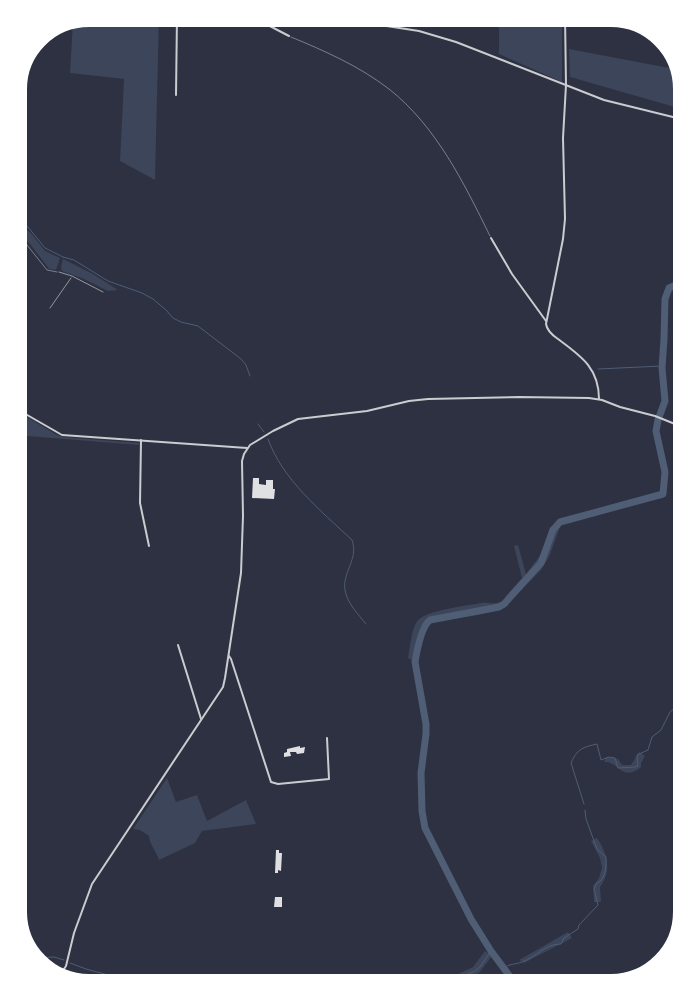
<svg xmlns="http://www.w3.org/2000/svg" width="700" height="1001" viewBox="0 0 700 1001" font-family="Spectral,serif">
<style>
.green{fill:#3c4559}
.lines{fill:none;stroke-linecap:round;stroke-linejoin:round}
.stream{stroke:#4f5d75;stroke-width:1}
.river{stroke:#4f5d75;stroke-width:7}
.building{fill:#e0e0e3}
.path{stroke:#fff;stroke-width:0.5}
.service{stroke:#caccd0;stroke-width:0.5}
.minor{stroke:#caccd0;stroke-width:2}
.tertiary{stroke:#caccd0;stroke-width:2}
.rim{fill:none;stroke:#fff;stroke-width:6}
</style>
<rect width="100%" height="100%" fill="#2d3142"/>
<!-- green -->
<g class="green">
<path d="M89,15H159L155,180L120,161L124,79L70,73L73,21Z"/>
<path d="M499,15H562V82L499,54Z"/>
<path d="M569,49L680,70L685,89V110L570,77Z"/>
<path d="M15,222L31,233L45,251L60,258L56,270L49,269L47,266L23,235L15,229Z"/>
<path d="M63,259L93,274L118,290L108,291L84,279L62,271L61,267Z"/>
<path d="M15,410L57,435L63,437L139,443V445L15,435Z"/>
<path d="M550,527H560L549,557L541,570L514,597H505L522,578L514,546L518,545L526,574L542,553Z"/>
<path d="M500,602L509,605C484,618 453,616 426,625L418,644L414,661L408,658C410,647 411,633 416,623C422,610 467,606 481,603C489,602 491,605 500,602Z"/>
<path d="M639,752L645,756L641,763V767C621,783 620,761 604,762L606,757L618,759L622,765H631Z"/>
<path d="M167,778L176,802L197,795L207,821L246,800L256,824L202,831L195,843L159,860C157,852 149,844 149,836L140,830L133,829Z"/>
<path d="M597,838C608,854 612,871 600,887L601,902H594L593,886L599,878L602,868L600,858L591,841Z"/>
<path d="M568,932L572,938L524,963L519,960Z"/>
<path d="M485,951L492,956L479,973L448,986H433L473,967Z"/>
<path d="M114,974L137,978L144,977L145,986H117Z"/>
</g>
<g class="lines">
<!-- stream -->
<g class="stream">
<path d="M15,219L28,227L45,248L63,257"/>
<path d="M63,257L74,260L108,281L142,293L153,299L166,310L173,318L181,322L198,326L241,359L246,365L250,376"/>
<path d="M598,369L662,366"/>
<path d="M258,424L264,432"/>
<path d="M268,439C282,479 321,511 352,540C359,559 342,572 345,590C347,603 358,614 366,624"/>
<path d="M584,804L571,763C577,749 583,747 597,744L601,760L609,757L615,758L618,768L635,767L638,766L637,755L648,750L652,737L661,730L670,712L685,699"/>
<path d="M33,958L54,957L64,960"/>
<path d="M70,963L86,969L112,976L115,986"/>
<path d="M504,968C511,963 514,965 522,962C537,957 544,944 561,944L564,938L578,929L579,925L598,905L594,889L596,884C606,879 606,868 606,857L597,849L586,819L585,810"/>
<path d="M440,986L475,971L480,967L491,951"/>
</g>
<!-- river -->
<path class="river" d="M517,986L491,951L471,919L425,828L422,811L421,773L426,734V724L415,662C417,650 421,627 430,620L499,607L504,604L541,563L553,530L560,522L663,494L665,472L656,431L658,420L665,401L662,368L664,339L665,299L669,288L685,281"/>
</g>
<!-- building -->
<g class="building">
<path d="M253,478H259V484L266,485V480H273V489H275L274,499L252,498Z"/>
<path d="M300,746V748L305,747L304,753L297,754L296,752H290L291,756L284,757V753L287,752V749Z"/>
<path d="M276,850H279V853H282L281,871L278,870V873H275Z"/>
<path d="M275,897H282V907H274Z"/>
</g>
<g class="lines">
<!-- path -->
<g class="path">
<path d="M59,272L72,276L103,292"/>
<path d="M50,308L71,278"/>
</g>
<!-- service -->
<g class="service">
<path d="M291,37C325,51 359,66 389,89C436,126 464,183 490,236"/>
<path d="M15,232L19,235L47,270L57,272"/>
</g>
<!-- minor -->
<g class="minor">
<path d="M565,15L566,85L563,138L565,219L563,239L546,324C547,331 552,335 558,339C581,356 599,368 599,399"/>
<path d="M262,16V21L264,23L289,36"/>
<path d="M176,95L177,15"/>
<path d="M491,238L512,274L546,321"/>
<path d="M15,408L62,435L247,448"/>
<path d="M141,440L140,503L149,546"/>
<path d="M178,645L201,719"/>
<path d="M229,656L231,659L271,782L278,784L329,779L327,738"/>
<path d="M58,978L66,966L74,933L92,884L223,687L225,678L241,573L243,516L242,461L244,454L250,445L273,431L298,419L367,411L409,401L428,399L519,397L589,398L602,400L620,407L655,416L685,428"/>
</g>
<!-- tertiary -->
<g class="tertiary">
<path d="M258,15L380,25L419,31L456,42L604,100L685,120"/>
<path d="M367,15L369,25"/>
<path d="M374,17L380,25"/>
<path d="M359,23L367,16"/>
<path d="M370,24L374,15"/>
</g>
</g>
<!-- crop -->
<path d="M0 0H700V1001H0ZM89 24H611A65 65 0 0 1 676 89V912A65 65 0 0 1 611 977H89A65 65 0 0 1 24 912V89A65 65 0 0 1 89 24Z" fill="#fff" fill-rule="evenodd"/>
<path class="rim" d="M89 24H611A65 65 0 0 1 676 89V912A65 65 0 0 1 611 977H89A65 65 0 0 1 24 912V89A65 65 0 0 1 89 24Z"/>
</svg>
